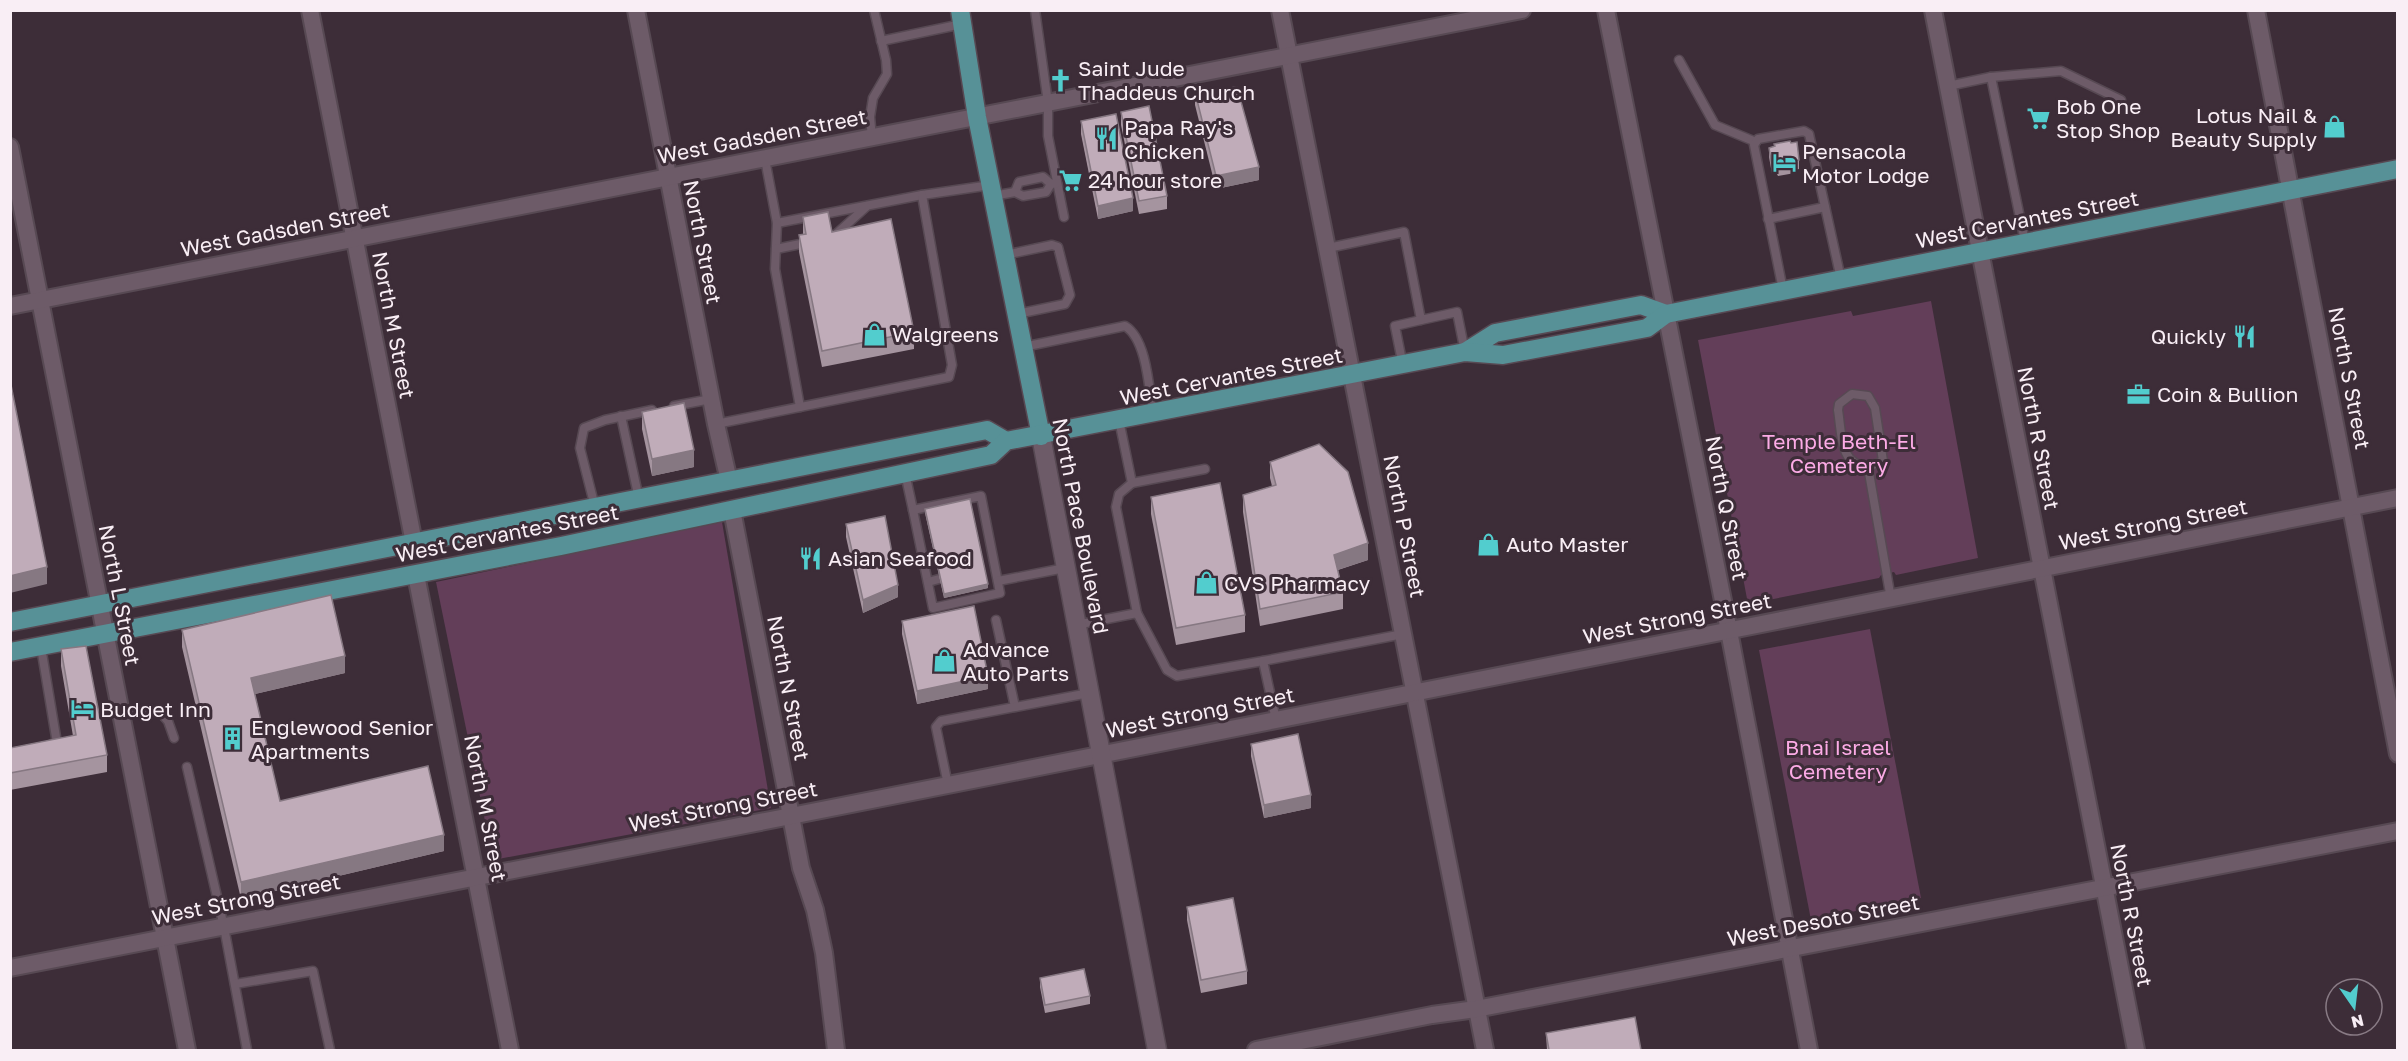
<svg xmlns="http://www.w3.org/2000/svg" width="2408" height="1061" viewBox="0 0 2408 1061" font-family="'Golos Text',sans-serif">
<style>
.green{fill:#633e59}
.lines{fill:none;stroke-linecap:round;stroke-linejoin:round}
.service-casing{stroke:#574953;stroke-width:11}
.minor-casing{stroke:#574953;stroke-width:20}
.secondary-casing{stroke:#574953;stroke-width:21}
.primary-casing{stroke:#574953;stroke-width:21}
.service{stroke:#6d5b68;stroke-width:8}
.minor{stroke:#6d5b68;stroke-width:16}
.secondary{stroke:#6d5b68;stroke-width:18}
.primary{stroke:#579197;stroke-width:18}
.wall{fill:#a5949f}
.shaded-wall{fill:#867882}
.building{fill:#c0acb9;stroke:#867882;stroke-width:1.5}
.labels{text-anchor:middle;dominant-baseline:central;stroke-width:6;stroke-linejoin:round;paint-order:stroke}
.poi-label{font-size:21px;fill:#f9eef5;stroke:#3d2d38;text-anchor:start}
.street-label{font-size:21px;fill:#f9eef5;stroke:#3d2d38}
.park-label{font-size:21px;fill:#fcabe6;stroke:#3d2d38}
</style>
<rect width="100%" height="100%" fill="#3d2d38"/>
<!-- green -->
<g class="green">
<path d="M1931,301L1978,558L1896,575L1894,572L1881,575L1879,578L1748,604L1698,340L1851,311L1853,316Z"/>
<path d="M722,522L771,808L493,860L436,582Z"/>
<path d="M1870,629L1921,898L1811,920L1759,650Z"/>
</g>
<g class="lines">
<defs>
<g id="service">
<path d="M1035,10L1048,103V136L1064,217"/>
<path d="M881,41L962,24"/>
<path d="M1679,60L1715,125L1756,142"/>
<path d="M1991,77L2025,242"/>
<path d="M1948,86L1991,77L2061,71L2121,100"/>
<path d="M872,138L870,117L873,98L887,74L886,60L874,10"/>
<path d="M765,159L777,223L922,195L991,185"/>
<path d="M1015,192L1019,182L1043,177L1051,184"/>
<path d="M993,196L1015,192L1023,196L1046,192L1051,184L1057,183"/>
<path d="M1768,219L1825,207"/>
<path d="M777,223L775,269L800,407"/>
<path d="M834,236L866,207"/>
<path d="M1328,248L1404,232L1421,320L1457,312L1465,352"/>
<path d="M776,249L805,243"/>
<path d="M1005,255L1052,245L1058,247L1070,295L1065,304L1017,314"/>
<path d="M1783,290L1754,145L1758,139L1804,131L1809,134L1841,279"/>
<path d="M1023,347L1125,326C1147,339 1149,389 1153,414"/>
<path d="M1403,366L1395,326L1421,320"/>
<path d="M674,406L711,399"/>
<path d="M621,416L639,499"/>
<path d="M1119,420L1132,483L1119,494L1116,507L1137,613"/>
<path d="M716,424L949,377L952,365L922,195"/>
<path d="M1868,467L1883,461L1875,408L1868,396L1852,394L1839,404L1838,410C1842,434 1839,465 1868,467L1891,599"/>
<path d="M905,473L913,510"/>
<path d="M1132,483L1205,469"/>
<path d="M981,496L1000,593L933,608L913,510Z"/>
<path d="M595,507L580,448L584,428L605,420L652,410"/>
<path d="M998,581L1065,568"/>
<path d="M928,582L939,579"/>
<path d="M996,620L1015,707"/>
<path d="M1076,625L1137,613L1167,670L1177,676L1263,661"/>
<path d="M41,647L57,743L52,744"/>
<path d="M120,710L159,711L168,721L174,738"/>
<path d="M1276,720L1263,661L1403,634"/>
<path d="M187,767L224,927L247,1050"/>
<path d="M948,785L936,727L941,721L1089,693"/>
<path d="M235,984L313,971L330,1050"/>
</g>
<g id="minor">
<path d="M310,10L414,543"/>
<path d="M636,10L716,424L729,481"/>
<path d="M1280,10L1485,1050"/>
<path d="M1606,10L1729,631L1809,1050"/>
<path d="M1933,10L2136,1050"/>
<path d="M2256,10L2398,754"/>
<path d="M10,147L187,1050"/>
<path d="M10,306L1522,10"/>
<path d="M732,510L801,868L815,910L824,953L836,1050"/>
<path d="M416,575L510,1050"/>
<path d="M10,968L791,816L2398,498"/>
<path d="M1256,1050L1432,1015L1476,1009L2398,831"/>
</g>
<path id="secondary" d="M1041,436L1157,1050"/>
<g id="primary">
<path d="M960,10L977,117L1041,436"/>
<path d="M1465,352L1495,333L1641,305L1666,314"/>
<path d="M10,622L987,430L1006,441"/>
<path d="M10,652L561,546L991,455L1006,441L1465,352L1503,355L1647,328L1666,314L2398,169"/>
</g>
</defs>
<!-- service casing -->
<use href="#service" class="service-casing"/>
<!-- minor casing -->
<use href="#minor" class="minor-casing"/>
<!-- secondary casing -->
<use href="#secondary" class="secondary-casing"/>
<!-- primary casing -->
<use href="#primary" class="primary-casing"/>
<!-- service -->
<use href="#service" class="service"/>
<!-- minor -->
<use href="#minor" class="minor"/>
<!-- secondary -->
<use href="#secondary" class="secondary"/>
<!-- primary -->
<use href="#primary" class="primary"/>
</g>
<!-- wall -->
<g class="wall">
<path d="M1195,92L1259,180L1216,189L1195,105Z"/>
<path d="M1121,112L1167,196V209L1139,214L1121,125Z"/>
<path d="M1081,121L1133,211L1098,219L1081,134Z"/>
<path d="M1774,144L1799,160V169L1795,170V173L1778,176L1777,174H1772L1769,157V148L1774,147Z"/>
<path d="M803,217L832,232L914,332V349L822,367L799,252V235L803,234Z"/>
<path d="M642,412L694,467L652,476L642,429Z"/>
<path d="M1270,462L1368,560L1338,570L1343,592V609L1260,626L1243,512V495L1272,486L1270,478Z"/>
<path d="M1151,497L1245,615V632L1176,645L1151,514Z"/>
<path d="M925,509L988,588L944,598L925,513Z"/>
<path d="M846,524L898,597L863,613L846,537Z"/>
<path d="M902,621L988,689L917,704L902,634Z"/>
<path d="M182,630L345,673L255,694L280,801L444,851L241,899L182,647Z"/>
<path d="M61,649L107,755V772L10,790V748L73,736L61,666Z"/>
<path d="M1251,744L1311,808L1264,818L1251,756Z"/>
<path d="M1187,907L1247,971V984L1201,993L1187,920Z"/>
<path d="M1040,978L1090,996V1004L1045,1013L1040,987Z"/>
<path d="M1546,1033L1641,1050H1547Z"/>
</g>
<!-- shaded-wall -->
<g class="shaded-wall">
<path d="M1259,167V180L1216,189V176Z"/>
<path d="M1133,198V211L1098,219V206Z"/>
<path d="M694,450V467L652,476V459Z"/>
<path d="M1368,543V560L1334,571V555Z"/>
<path d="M47,567V584L10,593V576Z"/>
<path d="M988,584V588L944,598V594Z"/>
<path d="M898,585V597L863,613V600Z"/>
<path d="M345,656V673L251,695V678Z"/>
<path d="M988,676V689L917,704V691Z"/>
<path d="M1311,795V808L1264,818V805Z"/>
<path d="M444,835V851L241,899V882Z"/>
</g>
<!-- building -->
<g class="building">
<path d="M1237,87L1259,167L1216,176L1195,92Z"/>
<path d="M1149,106L1167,196L1139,201L1121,112Z"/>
<path d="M1116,114L1133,198L1098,206L1081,121Z"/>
<path d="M1790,141L1791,143L1797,142L1799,160L1795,161V164L1778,168L1777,165L1772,166L1769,148L1775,146L1774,144Z"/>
<path d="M828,212L832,232L891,219L914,332L822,351L799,235L806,234L803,217Z"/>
<path d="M10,380L47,567L10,576Z"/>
<path d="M684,403L694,450L652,459L642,412Z"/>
<path d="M1319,444L1348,472L1368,543L1334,555L1343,592L1260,609L1243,495L1276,485L1270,462Z"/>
<path d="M1220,483L1245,615L1176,628L1151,497Z"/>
<path d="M970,499L988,584L944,594L925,509Z"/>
<path d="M885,516L898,585L863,600L846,524Z"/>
<path d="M331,595L345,656L251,678L280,801L428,766L444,835L241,882L182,630Z"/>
<path d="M974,606L988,676L917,691L902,621Z"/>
<path d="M86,646L107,755L10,773V748L76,735L61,649Z"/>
<path d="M1298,734L1311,795L1264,805L1251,744Z"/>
<path d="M1233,898L1247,971L1201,980L1187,907Z"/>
<path d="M1084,969L1090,996L1045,1005L1040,978Z"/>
<path d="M1635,1017L1641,1050H1549L1546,1033Z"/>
</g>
<!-- icons -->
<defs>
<symbol id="church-bare" viewBox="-9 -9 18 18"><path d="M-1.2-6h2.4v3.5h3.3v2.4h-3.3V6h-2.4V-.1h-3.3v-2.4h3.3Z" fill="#52cdce" stroke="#3d2d38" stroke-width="2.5" paint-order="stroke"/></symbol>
<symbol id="supermarket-bare" viewBox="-9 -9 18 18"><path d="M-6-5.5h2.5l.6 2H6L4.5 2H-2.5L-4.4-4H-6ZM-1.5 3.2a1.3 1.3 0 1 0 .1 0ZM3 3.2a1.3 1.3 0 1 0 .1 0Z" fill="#52cdce" stroke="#3d2d38" stroke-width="2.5" paint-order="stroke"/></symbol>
<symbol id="shop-bare" viewBox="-9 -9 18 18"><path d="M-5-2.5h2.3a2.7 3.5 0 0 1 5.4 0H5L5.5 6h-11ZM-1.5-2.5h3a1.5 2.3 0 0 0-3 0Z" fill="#52cdce" stroke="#3d2d38" stroke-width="2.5" paint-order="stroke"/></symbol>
<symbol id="restaurant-bare" viewBox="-9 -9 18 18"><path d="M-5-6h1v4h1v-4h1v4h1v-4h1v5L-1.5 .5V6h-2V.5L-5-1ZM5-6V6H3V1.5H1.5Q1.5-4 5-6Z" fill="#52cdce" stroke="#3d2d38" stroke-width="2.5" paint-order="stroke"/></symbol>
<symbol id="hotel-bare" viewBox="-9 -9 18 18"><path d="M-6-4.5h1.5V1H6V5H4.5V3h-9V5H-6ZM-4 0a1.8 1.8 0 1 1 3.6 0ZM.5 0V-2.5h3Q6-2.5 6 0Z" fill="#52cdce" stroke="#3d2d38" stroke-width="2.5" paint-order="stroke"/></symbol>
<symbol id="office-bare" viewBox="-9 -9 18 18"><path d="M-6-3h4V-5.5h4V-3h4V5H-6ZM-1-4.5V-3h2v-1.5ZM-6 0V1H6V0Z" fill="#52cdce" stroke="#3d2d38" stroke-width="2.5" paint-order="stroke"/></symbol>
<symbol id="building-bare" viewBox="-9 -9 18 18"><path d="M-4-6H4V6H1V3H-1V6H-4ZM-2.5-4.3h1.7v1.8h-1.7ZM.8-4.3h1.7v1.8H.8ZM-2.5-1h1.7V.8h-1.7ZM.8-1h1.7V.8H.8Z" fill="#52cdce" stroke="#3d2d38" stroke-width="2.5" paint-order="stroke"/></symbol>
</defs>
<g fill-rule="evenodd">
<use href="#church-bare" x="1044" y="64" width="33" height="33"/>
<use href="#supermarket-bare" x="2022" y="102" width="33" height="33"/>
<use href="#shop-bare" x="2318" y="110" width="33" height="33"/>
<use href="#restaurant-bare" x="1090" y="122" width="33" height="33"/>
<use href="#hotel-bare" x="1768" y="146" width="33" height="33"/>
<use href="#supermarket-bare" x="1054" y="164" width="33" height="33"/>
<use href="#shop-bare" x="858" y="318" width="33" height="33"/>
<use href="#restaurant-bare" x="2228" y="320" width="33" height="33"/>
<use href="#office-bare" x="2122" y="378" width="33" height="33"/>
<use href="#shop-bare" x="1472" y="528" width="33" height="33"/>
<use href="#restaurant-bare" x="794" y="542" width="33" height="33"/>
<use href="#shop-bare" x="1190" y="566" width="33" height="33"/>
<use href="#shop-bare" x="928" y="644" width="33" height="33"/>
<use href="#hotel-bare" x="66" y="692" width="33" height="33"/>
<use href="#building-bare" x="216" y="722" width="33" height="33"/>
</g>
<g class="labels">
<!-- poi labels -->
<g class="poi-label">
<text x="1078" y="68">Saint Jude<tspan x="1078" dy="24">Thaddeus Church</tspan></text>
<text x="2056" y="106">Bob One<tspan x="2056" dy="24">Stop Shop</tspan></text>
<text x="2317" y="115" text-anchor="end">Lotus Nail &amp;<tspan x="2317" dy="24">Beauty Supply</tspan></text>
<text x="1124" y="127">Papa Ray's<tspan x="1124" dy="24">Chicken</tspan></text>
<text x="1802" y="151">Pensacola<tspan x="1802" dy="24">Motor Lodge</tspan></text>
<text x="1088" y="180">24 hour store</text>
<text x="892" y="334">Walgreens</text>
<text x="2226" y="336" text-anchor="end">Quickly</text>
<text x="2157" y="394">Coin &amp; Bullion</text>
<text x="1506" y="544">Auto Master</text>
<text x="828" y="558">Asian Seafood</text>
<text x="1224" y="583">CVS Pharmacy</text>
<text x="963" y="649">Advance<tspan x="963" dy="24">Auto Parts</tspan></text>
<text x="100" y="709">Budget Inn</text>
<text x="251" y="727">Englewood Senior<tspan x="251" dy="24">Apartments</tspan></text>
</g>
<!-- street labels -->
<g class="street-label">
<text transform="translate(762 136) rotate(-11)">West Gadsden Street</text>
<text transform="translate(2027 219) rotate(-11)">West Cervantes Street</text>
<text transform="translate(285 229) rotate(-11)">West Gadsden Street</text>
<text transform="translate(703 242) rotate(79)">North Street</text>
<text transform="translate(394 325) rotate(79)">North M Street</text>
<text transform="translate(1231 376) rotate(-11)">West Cervantes Street</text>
<text transform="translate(2350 378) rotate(79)">North S Street</text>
<text transform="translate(2039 438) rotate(79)">North R Street</text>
<text transform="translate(1727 508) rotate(79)">North Q Street</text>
<text transform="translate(2153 524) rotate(-11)">West Strong Street</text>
<text transform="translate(1081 526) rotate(79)">North Pace Boulevard</text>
<text transform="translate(1405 526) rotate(79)">North P Street</text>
<text transform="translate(507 533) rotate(-11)">West Cervantes Street</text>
<text transform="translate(120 595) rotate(79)">North L Street</text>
<text transform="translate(1677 618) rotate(-11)">West Strong Street</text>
<text transform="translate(789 688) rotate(79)">North N Street</text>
<text transform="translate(1200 712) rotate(-11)">West Strong Street</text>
<text transform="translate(723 806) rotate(-11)">West Strong Street</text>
<text transform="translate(486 808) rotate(79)">North M Street</text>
<text transform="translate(246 899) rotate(-11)">West Strong Street</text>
<text transform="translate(2132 915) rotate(79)">North R Street</text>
<text transform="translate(1823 920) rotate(-11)">West Desoto Street</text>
</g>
<!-- park labels -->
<g class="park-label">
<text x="1839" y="441">Temple Beth-El<tspan x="1839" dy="24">Cemetery</tspan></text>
<text x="1838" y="747">Bnai Israel<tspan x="1838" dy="24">Cemetery</tspan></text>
</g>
</g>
<!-- border -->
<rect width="2408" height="1061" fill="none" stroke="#f9eef5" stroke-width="24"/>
<!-- north arrow -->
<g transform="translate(2354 1007) rotate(166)"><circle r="28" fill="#3d2d38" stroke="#887a84" stroke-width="1.5"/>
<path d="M0-4.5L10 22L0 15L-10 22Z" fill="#52cdce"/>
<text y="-9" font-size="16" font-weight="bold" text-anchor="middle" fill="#f9eef5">N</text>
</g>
</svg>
